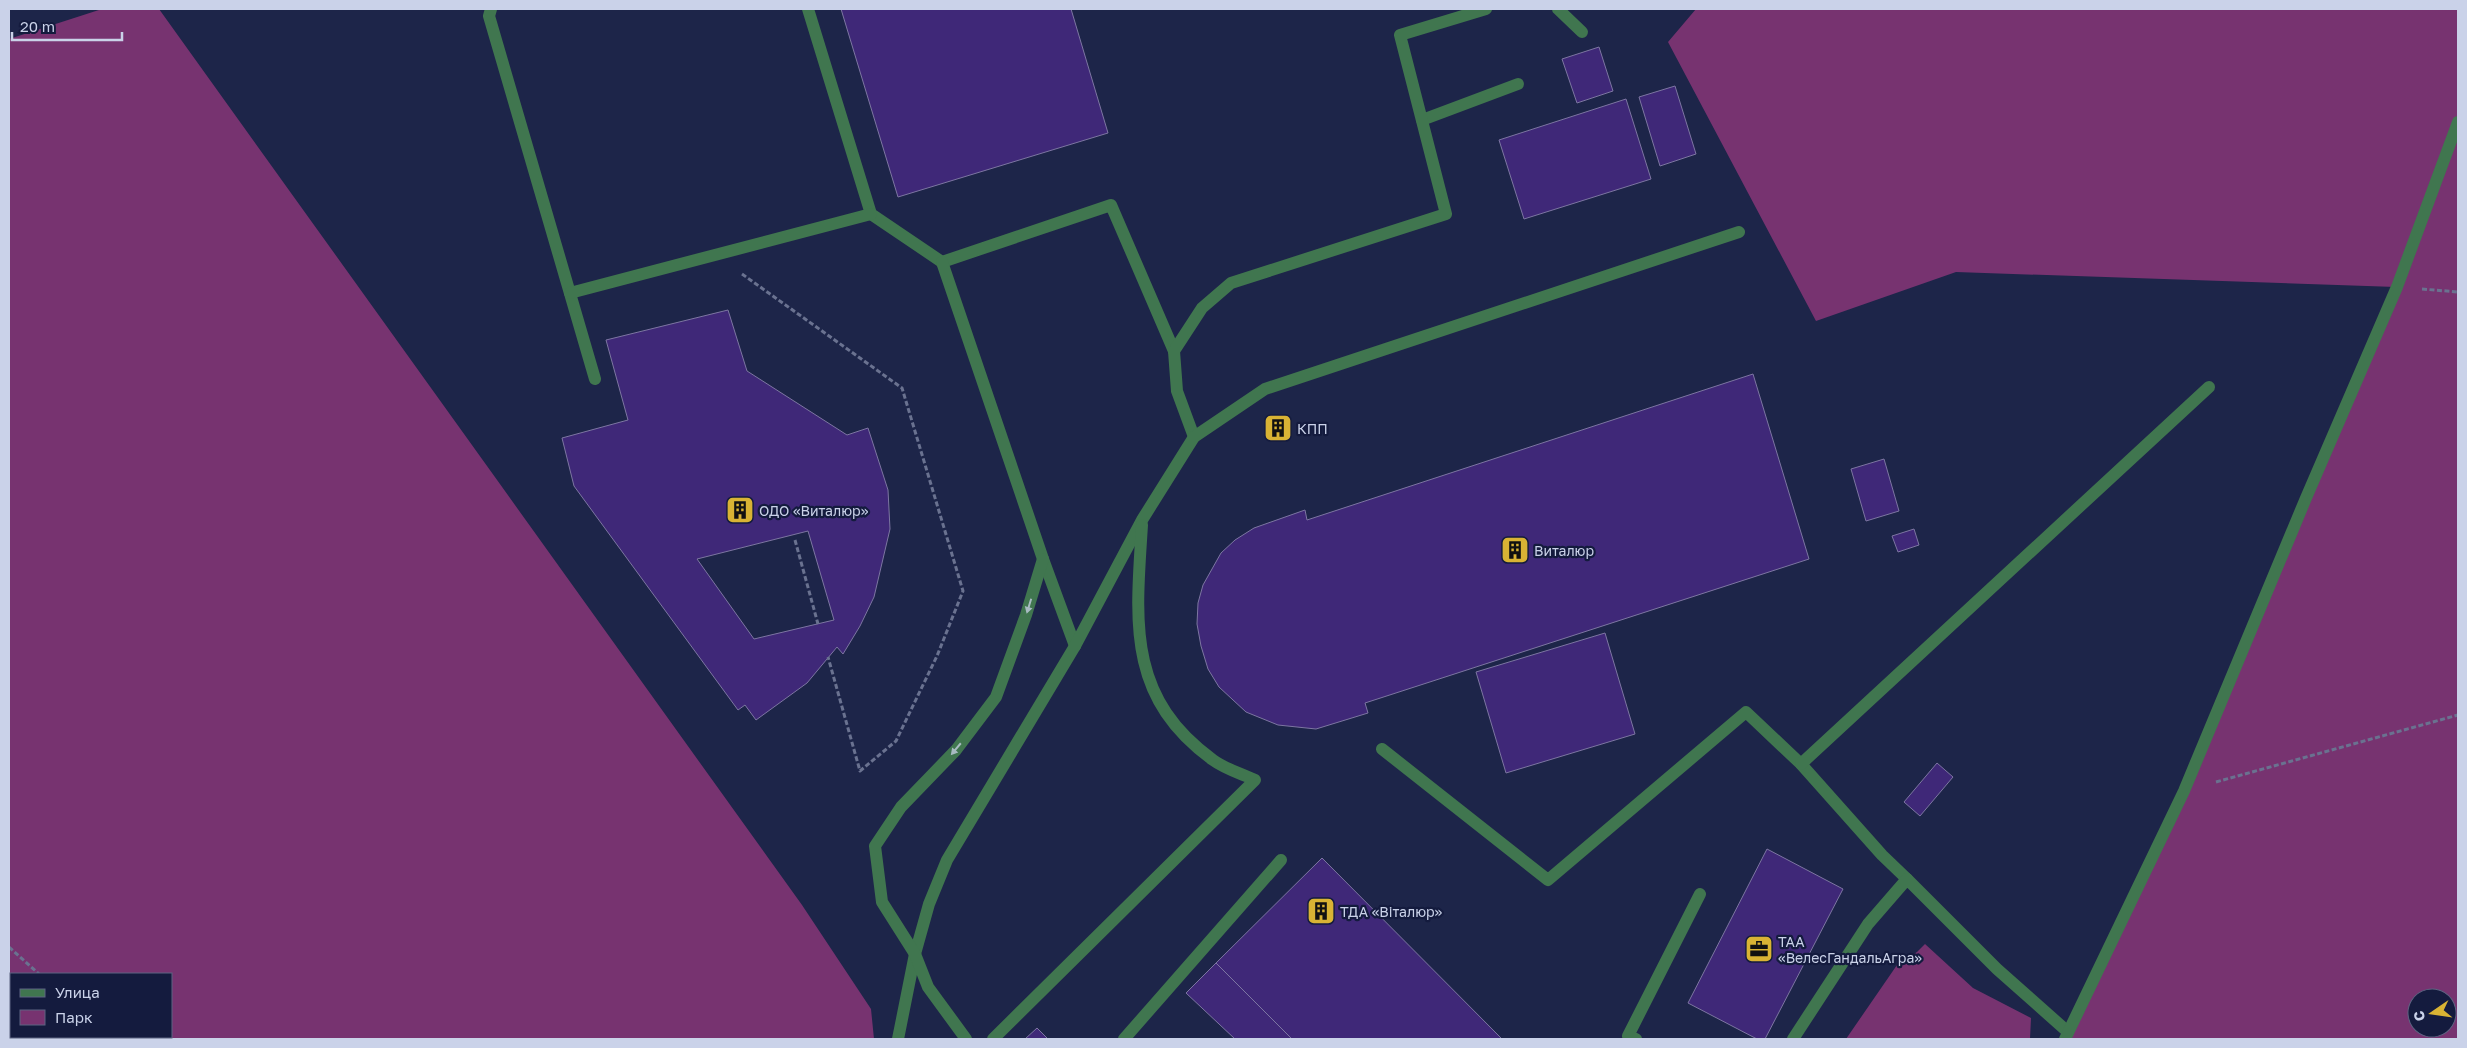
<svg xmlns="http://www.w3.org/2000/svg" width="2467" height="1048" viewBox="0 0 2467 1048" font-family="'Golos Text',sans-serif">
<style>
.green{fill:#773370;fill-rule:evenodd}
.building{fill:#3f2878;stroke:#7d76a2;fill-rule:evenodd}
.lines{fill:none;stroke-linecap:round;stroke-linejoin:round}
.path{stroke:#6a7290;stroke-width:3;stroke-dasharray:5 2.5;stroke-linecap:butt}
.minor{stroke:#40764f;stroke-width:12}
.oneway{fill:#a8bbc2}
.labels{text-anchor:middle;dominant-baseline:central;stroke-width:4.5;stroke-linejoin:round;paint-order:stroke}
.poi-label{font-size:14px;fill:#cad2e9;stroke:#141b3e;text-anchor:start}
</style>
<rect width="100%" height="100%" fill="#1d2549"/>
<!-- green -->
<g class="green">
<path d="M102,9H159L802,905L871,1009L874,1039H9V39ZM11,974H171V1037H11Z"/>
<path d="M1696,9H2458V1039H2065L2184,791L2396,287L1956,272L1816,321L1668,42ZM2417,998H2447V1028H2417Z"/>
<path d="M1925,944L1973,988L2031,1018L2030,1039H1846L1897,965L1917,952Z"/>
</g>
<!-- building -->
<g class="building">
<path d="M841,9H1071L1108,133L898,197Z"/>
<path d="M1599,47L1613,91L1577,103L1562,59Z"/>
<path d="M1675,86L1696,154L1660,166L1639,97Z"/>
<path d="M1626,99L1651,179L1524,219L1499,140Z"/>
<path d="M728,310L747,371L847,435L868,428L888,490L890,529L874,597L860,626L843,654L837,647L807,683L756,720L745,705L738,710L574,486L562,438L628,420L606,340ZM808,531L834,620L754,639L697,559Z"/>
<path d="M1753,374L1809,559L1365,703L1368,713L1316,729L1278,725L1246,712L1219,687L1208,669L1201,646L1197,624L1198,603L1203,585L1221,553L1235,540L1254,528L1305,510L1307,520Z"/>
<path d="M1285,416L1290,434L1271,440L1266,421Z"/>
<path d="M1884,459L1899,511L1866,521L1851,469Z"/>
<path d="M1914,529L1919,545L1898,552L1892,536Z"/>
<path d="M1605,633L1635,734L1506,773L1476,672Z"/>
<path d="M1937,763L1953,777L1920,816L1904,802Z"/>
<path d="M1767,849L1843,889L1765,1039H1757L1688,1003Z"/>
<path d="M1322,858L1502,1039H1292L1216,963Z"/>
<path d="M1216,963L1292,1039H1235L1186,993Z"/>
<path d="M1037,1028L1048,1039H1025Z"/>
</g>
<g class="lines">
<!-- path -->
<g class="path">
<path d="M742,274L902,388L963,591L937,656L896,741L860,771L828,657"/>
<path d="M2422,289L2458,292"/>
<path d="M795,540L818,624"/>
<path d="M2216,782L2458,715"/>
<path d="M9,947L39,974"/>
<path d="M109,1037L112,1039"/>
</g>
<!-- minor -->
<g class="minor">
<path d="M491,9L489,16L595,379"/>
<path d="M808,9L871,214L942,262L1111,205L1174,351"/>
<path d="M1558,9L1582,32"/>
<path d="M1422,120L1518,84"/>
<path d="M942,262L1043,559L1075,646"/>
<path d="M570,293L871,214"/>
<path d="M1194,437L1177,391L1174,351L1202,308L1231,283L1446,214L1400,35L1486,9"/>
<path d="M1382,749L1548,880L1746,712L1801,764L1882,855L1907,879"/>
<path d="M1801,764L2209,387"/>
<path d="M898,1039L915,954L929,904L947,860L1075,646L1142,520L1194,437L1265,389L1739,232"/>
<path d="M966,1039L928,987L915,954L882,902L875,846L901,807L956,750L996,697L1026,615L1043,559"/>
<path d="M993,1039L1255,780C1242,774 1225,769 1213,760C1126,697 1136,621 1142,525"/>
<path d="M1124,1039L1281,860"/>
<path d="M1636,1039L1628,1036L1700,894"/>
<path d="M1793,1039L1868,924L1907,879L1997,969L2068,1032"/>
<path d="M2065,1039L2184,791L2306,498L2397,287L2458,122"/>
</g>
</g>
<!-- one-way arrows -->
<defs><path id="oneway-solid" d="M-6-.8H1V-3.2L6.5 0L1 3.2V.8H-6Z" transform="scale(1.25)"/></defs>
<g class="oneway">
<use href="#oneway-solid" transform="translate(1029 606) rotate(107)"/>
<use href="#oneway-solid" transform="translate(956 749) rotate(130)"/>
</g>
<!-- icons -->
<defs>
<symbol id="building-square" viewBox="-11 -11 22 22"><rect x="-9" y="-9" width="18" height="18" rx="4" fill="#d9b334" stroke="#141b3e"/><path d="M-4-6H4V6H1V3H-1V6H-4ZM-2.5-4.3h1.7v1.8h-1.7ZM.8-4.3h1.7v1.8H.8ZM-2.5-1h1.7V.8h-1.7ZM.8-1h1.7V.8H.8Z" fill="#111"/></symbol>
<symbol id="office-square" viewBox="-11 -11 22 22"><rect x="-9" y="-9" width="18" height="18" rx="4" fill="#d9b334" stroke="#141b3e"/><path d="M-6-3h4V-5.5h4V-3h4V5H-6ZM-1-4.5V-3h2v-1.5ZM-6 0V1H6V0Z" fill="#111"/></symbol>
</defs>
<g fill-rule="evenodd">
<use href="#building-square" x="1262" y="412" width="32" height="32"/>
<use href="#building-square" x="724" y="494" width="32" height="32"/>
<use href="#building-square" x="1499" y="534" width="32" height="32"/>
<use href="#building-square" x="1305" y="895" width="32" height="32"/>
<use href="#office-square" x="1743" y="933" width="32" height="32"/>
</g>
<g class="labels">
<!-- poi labels -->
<g class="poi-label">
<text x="1297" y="428">КПП</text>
<text x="759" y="510">ОДО «Виталюр»</text>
<text x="1534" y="550">Виталюр</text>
<text x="1340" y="911">ТДА «Віталюр»</text>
<text x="1778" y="941">ТАА<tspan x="1778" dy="16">«ВелесГандальАгра»</tspan></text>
</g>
</g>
<!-- border -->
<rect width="2467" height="1048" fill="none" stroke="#cad2e9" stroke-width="20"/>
<!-- legend -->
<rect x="10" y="973" width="162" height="65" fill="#141b3e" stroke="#5d6482"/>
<rect x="20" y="989" width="25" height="8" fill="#40764f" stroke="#5d6482"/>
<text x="55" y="998" font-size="15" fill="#cad2e9">Улица</text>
<rect x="20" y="1010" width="25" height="15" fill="#773370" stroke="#5d6482"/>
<text x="55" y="1023" font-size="15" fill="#cad2e9">Парк</text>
<!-- north arrow -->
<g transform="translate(2432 1013) rotate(257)"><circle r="24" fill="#141b3e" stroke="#5d6482"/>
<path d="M0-4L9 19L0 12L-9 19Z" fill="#d9b334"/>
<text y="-8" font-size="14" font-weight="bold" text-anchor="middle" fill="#cad2e9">С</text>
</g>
<!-- scale -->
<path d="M12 32v8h110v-8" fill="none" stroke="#cad2e9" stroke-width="2.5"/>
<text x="20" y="32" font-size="15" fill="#cad2e9" stroke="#141b3e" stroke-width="4" paint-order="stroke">20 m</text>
</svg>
